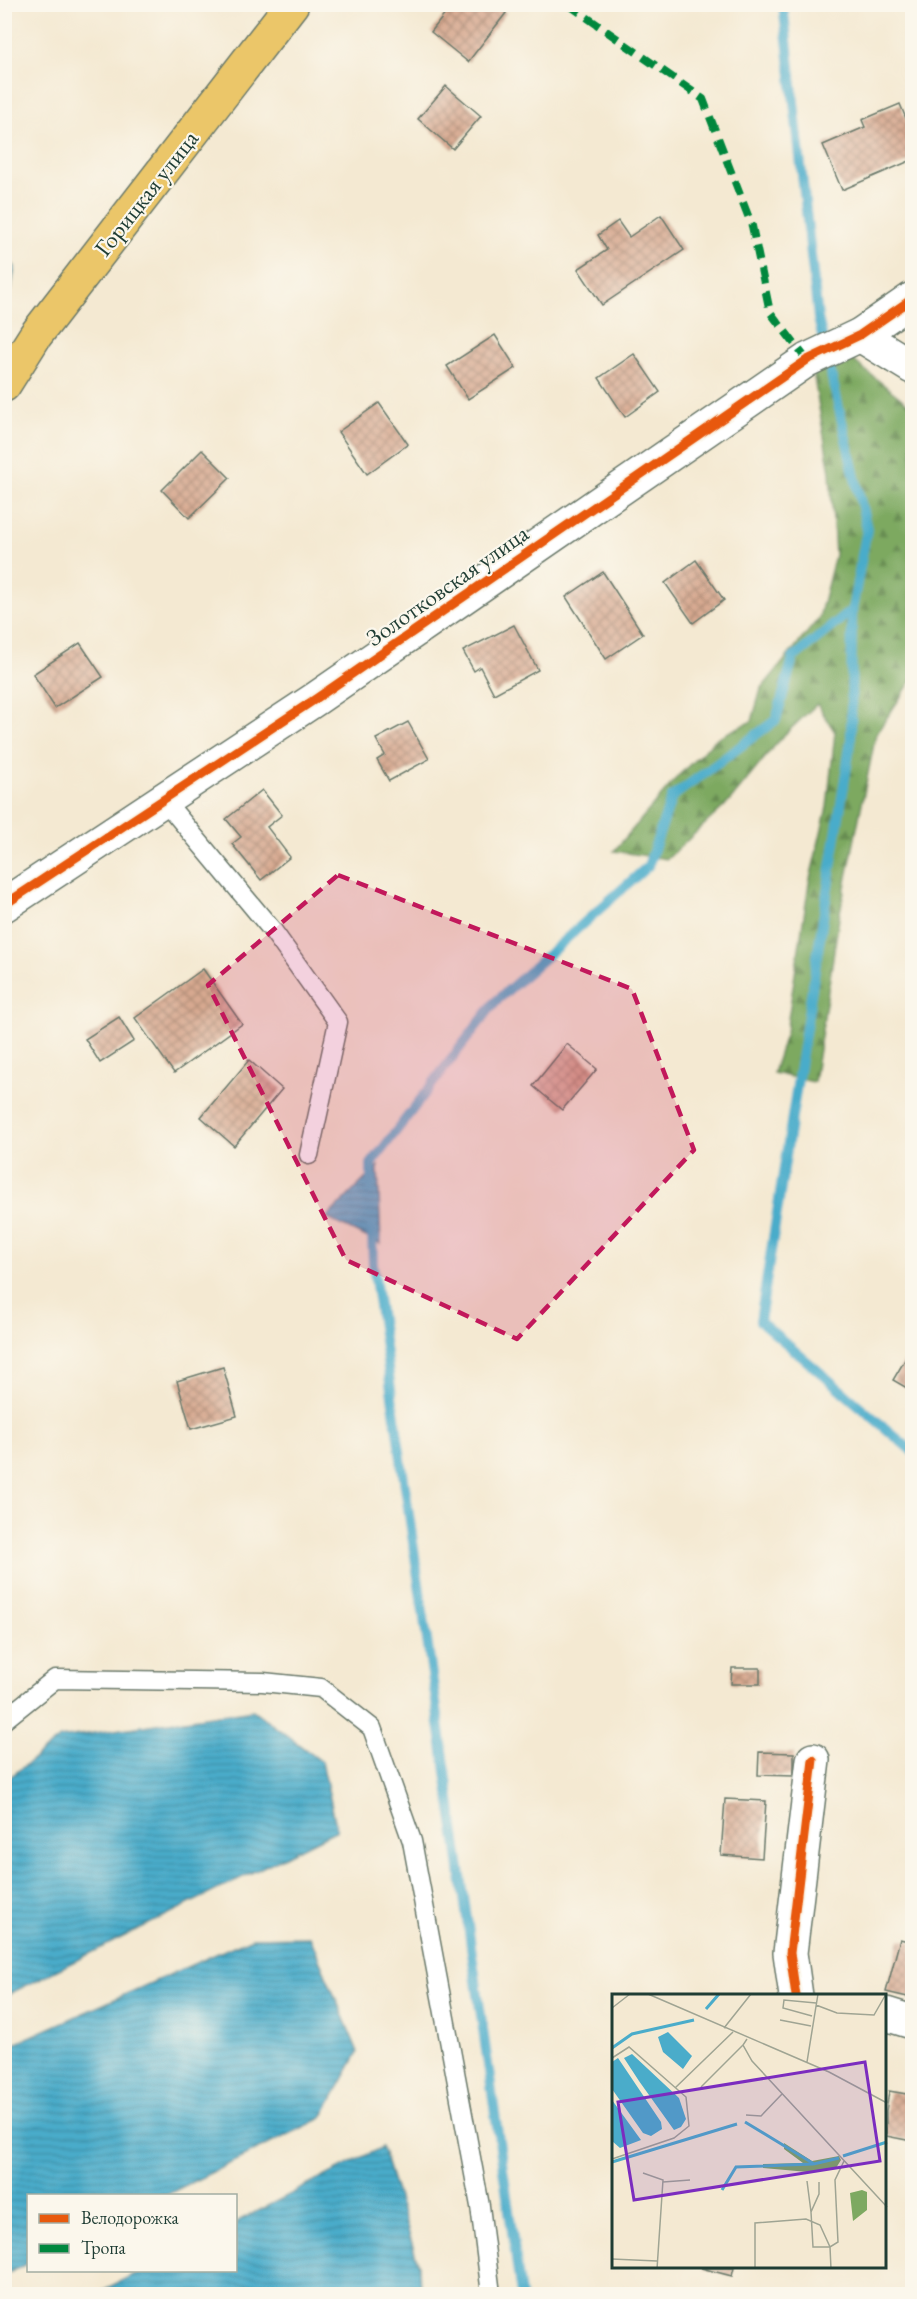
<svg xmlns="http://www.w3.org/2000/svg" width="917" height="2299" viewBox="0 0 917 2299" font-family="'EB Garamond',serif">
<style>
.forest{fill:url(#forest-firs);stroke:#4e734a;stroke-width:1.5}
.water{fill:url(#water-rules);stroke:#34747f;stroke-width:1.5}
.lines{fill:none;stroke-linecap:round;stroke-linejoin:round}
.stream{stroke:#4aacca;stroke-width:10}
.building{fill:url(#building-cross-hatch)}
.lane-casing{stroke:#6a796b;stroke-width:21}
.street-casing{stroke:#6a796b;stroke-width:36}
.primary-casing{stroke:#6a796b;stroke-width:36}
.lane{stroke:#fff;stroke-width:18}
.street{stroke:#fff;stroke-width:33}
.primary{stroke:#ebc669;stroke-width:33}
.quiet{stroke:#00873e;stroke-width:8;stroke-dasharray:15 8;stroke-linecap:butt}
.cycleway-casing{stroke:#fbf7ec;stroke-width:13}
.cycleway{stroke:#e8590c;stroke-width:9}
.marked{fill:#c2185b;fill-opacity:0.2;stroke:#c2185b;stroke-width:4.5;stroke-dasharray:12 8;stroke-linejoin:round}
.labels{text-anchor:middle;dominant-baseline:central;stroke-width:4.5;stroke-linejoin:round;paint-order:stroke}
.street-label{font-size:24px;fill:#1f3d34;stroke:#fbf7ec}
.inset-river{fill:none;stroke:#4aacca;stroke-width:3}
.inset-road{fill:none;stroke:#9fa493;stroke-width:1.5}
.view{fill:#7b2cbf;fill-opacity:0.15;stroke:#7b2cbf;stroke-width:3}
.inset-edge{fill:none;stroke:#1f3d34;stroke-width:3}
</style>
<defs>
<pattern id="forest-firs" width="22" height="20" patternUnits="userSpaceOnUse" patternTransform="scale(1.5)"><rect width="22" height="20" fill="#7da961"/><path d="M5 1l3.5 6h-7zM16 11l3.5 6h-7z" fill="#668b51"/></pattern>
<pattern id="water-rules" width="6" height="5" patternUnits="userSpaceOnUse" patternTransform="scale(1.5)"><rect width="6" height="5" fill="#4aacca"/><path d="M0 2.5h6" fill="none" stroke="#3d8da5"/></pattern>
<pattern id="building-cross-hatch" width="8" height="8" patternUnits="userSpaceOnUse" patternTransform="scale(1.5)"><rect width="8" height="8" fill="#d7a990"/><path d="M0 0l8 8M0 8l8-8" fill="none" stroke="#ae8b76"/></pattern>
</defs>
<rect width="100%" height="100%" fill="#fbf7ec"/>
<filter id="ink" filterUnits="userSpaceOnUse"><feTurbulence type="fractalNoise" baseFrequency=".0167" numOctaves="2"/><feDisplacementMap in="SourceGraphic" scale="12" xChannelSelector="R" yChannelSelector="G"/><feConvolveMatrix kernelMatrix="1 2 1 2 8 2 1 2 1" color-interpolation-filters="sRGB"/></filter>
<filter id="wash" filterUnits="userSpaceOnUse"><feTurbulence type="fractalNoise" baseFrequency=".008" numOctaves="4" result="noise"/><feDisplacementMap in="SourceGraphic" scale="24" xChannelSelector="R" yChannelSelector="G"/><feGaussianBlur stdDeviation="1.35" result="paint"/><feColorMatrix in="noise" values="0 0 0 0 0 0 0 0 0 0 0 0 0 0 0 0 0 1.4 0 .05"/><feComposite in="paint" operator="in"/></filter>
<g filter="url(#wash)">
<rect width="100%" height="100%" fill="#f4e9d2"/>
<!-- forest -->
<path class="forest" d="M850,358L912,407V680L876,734L840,912L814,1082L773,1073L786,1032L809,883L827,807L835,732L817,704L781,738L729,802L667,859L614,851L678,776L718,737L752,721L761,689L819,618L835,555L830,472L813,372Z"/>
<!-- water -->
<g class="water">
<path d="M5,255L15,267L11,290L5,298Z"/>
<path d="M378,1166L381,1244L326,1218Z"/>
<path d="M253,1710L322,1762L337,1830L5,1996V1781L60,1738Z"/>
<path d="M310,1937L358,2052L322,2118L166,2195L28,2196V2263L5,2275V2048L252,1938Z"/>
<path d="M382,2147L419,2266L420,2294H95L141,2271L236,2270V2222Z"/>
</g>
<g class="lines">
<!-- stream -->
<g class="stream">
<path d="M852,610L851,740L760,1321L912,1451"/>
<path d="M371,1186V1164L495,1002L648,866L672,797L776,720L793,658L852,610L867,529L818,318L783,4"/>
<path d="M372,1225L373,1264L521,2294"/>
</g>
</g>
<g id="blocks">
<!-- building -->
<g class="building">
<path d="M453,4H495L506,13L468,62L431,32Z"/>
<path d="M446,86L481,116L453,149L418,119Z"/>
<path d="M900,104L912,133V160L842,190L823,145L865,127L862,120Z"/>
<path d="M661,215L684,250L602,305L578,269L607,250L598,235L618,221L629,237Z"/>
<path d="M495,335L516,368L468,399L447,366Z"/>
<path d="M634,354L660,392L625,417L599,378Z"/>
<path d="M379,403L408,444L367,474L338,432Z"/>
<path d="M202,450L230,478L189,518L162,490Z"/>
<path d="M696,560L724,600L693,623L665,583Z"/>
<path d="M603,572L643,634L606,659L566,597Z"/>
<path d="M514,625L538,670L494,694L480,667L474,671L463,651Z"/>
<path d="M80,643L103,677L55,708L33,674Z"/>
<path d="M408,722L429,759L389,781L377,760L385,755L376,739Z"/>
<path d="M262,790L282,815L267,827L290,857L261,880L232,844L241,837L226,819Z"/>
<path d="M203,969L242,1024L174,1073L135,1018Z"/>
<path d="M119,1017L134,1041L100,1063L85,1039Z"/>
<path d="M567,1044L597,1069L562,1110L533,1086Z"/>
<path d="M249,1060L282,1089L234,1146L201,1117Z"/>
<path d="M912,1348V1391L893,1380Z"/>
<path d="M223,1367L237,1416L191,1429L177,1381Z"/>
<path d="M732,1668H760V1684H731Z"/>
<path d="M759,1752L794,1753V1776L758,1775Z"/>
<path d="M725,1799L766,1801L762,1858L721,1855Z"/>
<path d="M900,1939L912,1942V1998L886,1992Z"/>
<path d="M889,2091L912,2095V2141L886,2136V2111Z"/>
<path d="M701,2268H734L732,2276Z"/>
</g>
</g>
</g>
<g filter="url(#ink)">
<use href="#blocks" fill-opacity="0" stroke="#6a796b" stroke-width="1.5"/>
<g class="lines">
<defs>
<g id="lane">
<path d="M164,800L273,931L338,1022L309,1155"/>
<path d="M4,1720L55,1679L263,1682L321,1688L372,1728L412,1841L480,2206L491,2294"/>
</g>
<g id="street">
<path d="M860,335L912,367"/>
<path d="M4,905L317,698L807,360L860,335L912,299"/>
<path d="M796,1996L790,1953L813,1760"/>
<path d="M886,2014L912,2022"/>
</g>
<path id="primary" d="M4,385L35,336L292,4"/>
</defs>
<!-- lane casing -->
<use href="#lane" class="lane-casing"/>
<!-- street casing -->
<use href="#street" class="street-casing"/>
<!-- primary casing -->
<use href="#primary" class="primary-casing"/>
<!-- lane -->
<use href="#lane" class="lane"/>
<!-- street -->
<use href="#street" class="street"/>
<!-- primary -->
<use href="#primary" class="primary"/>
<!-- quiet -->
<path class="quiet" d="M568,4L703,99L752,226L770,312L807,360"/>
<defs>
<g id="cycleway">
<path d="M4,905L317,698L807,360L860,335L912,299"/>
<path d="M796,1996L790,1953L813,1760"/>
</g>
</defs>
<!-- cycleway casing -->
<use href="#cycleway" class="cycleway-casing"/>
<!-- cycleway -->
<use href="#cycleway" class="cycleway"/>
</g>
</g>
<!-- marked area -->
<path class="marked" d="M338,875L632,989L694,1150L517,1339L346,1260L208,985Z"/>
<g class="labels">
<!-- street labels -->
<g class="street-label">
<text transform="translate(146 193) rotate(-52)">Горицкая улица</text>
<text transform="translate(447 585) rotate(-35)">Золотковская улица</text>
</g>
</g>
<!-- overview -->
<g transform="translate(612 1994)">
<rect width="274" height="274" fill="#f4e9d2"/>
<path d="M172,149L200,167L227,162L229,166L224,174L196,178L151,174V170L191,169L172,155ZM250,196L255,198V216L241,227L238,199Z" fill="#7da961"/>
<path d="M56,38L80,62L71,75L51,58L46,43ZM20,60L67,104L74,125L69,133L62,136L27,87L12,64ZM6,64L49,128L50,135L39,142L31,139L0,95V68ZM0,107V106L29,146L8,154L0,147Z" fill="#4aacca"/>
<path class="inset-river" d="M94,15L107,0M0,54L20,40L82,26M133,128L202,170L227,164M231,162L275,148M0,168L125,130M110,196L124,173L201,170"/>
<path class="inset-road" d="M36,0L217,78L275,109M204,11L225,19L262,21L274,0M0,14L18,0M200,22L171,14L172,6L204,9M168,26L199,32M112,34L139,0M135,45L131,51L140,67L275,213M0,64L17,53L74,103L77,132L62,144L0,165M195,68L206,0M89,93L131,51M63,94L121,38M134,121L149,122L170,100M31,179L51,186L45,275M195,187L199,218M51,188L78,186M207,188V200L199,218L201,253H218L226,248L223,186L232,167M0,265L45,267M143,275V229L194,225L208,231L218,253L219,275"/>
<path class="view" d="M253,68L268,167L22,206L6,108Z"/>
<rect width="274" height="274" class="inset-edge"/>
</g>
<!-- margin -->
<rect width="917" height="2299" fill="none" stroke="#fbf7ec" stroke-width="24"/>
<!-- legend -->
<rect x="27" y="2194" width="210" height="78" fill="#fbf7ec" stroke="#a3ada2" stroke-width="1.5"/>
<rect x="39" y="2214" width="30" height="9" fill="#e8590c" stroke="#a3ada2" stroke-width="1.5"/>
<text x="81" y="2224" font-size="18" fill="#1f3d34">Велодорожка</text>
<rect x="39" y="2244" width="30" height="9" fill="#00873e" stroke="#a3ada2" stroke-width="1.5"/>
<text x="81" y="2254" font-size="18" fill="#1f3d34">Тропа</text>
</svg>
